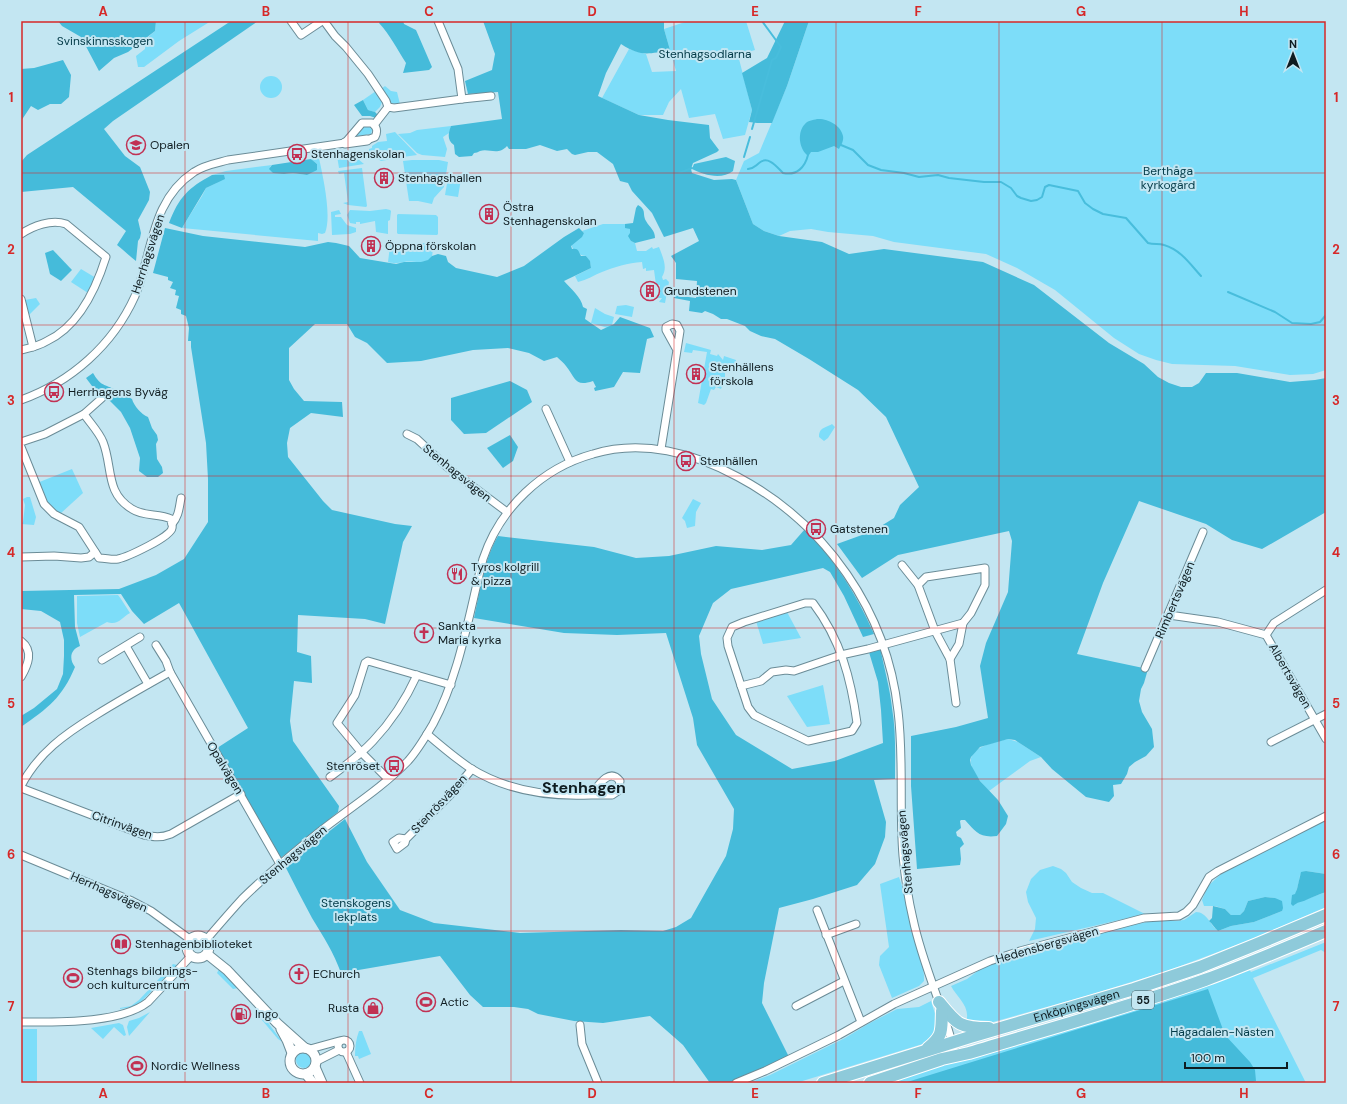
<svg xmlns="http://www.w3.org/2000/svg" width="1347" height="1104" viewBox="0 0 1347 1104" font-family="'DM Sans',sans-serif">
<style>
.green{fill:#7dddf9}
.forest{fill:#45bbda}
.water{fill:#48bddc}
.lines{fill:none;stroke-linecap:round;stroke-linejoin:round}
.stream{stroke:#48bddc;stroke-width:2}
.minor-casing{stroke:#6b8c97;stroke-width:9}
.tertiary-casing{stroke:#6b8c97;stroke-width:11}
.primary-casing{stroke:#fff;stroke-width:14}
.minor{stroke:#fff;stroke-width:7}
.tertiary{stroke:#fff;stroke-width:9}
.primary{stroke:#8ecada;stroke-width:12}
.grid{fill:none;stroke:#d62828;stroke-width:1;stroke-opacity:0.55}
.labels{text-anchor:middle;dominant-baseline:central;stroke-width:4;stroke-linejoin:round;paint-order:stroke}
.shield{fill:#c3e6f2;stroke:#45595f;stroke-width:1}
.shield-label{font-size:11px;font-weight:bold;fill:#0f1c20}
.park-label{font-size:12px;fill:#033a47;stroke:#c3e6f2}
.poi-label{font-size:12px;fill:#0f1c20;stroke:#c3e6f2;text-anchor:start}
.street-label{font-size:12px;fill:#0f1c20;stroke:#c3e6f2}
.district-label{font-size:16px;font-weight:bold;fill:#0f1c20;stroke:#c3e6f2}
.neatline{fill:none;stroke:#d62828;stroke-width:1.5}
.grid-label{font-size:13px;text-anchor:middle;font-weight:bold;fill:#d62828}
</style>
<rect width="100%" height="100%" fill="#c3e6f2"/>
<!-- green -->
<g class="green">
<path d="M156,21H211L179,41L144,67H138L136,56L145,49L146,39L155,31Z"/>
<path d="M688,21H746L755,50L738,55L752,110L745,135L723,139L715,114L689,118L681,89L669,102L663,115H639L602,98L629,49L646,54L652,72L676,71L664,29Z"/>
<path d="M809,21H1326V370L1313,374L1290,375L1235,366L1172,364L1156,360L1139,354L1114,338L1055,290L1017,268L986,254L894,242L873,236L828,232L811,229L790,231L779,236L764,231L753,224L736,180L744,161L759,153L787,86Z"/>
<circle cx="271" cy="87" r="11"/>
<path d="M385,86L391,91L397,92L400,104C388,105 387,98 381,89Z"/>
<path d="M376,91L382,102L380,107L375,112L368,110L363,100Z"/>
<path d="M362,126H371L372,130L371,134L353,137Z"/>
<path d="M451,126L449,133L443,137L447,149L445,157L422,155L417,153L398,134L410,133L417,130Z"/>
<path d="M395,132L417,155L403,157L381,161L369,153V149L372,148V146L378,142L387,141L386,134Z"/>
<path d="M353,154L358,159L364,164L339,168L337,156Z"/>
<path d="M319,158C323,177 332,216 325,233L322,234L318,233V241L182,228L190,215L202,196L206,188L216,183L224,175H212L226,171L272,165L270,167L284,174L293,173L307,175L317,164L311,159Z"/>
<path d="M412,160H439L448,162L444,187L434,198L432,204L418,201H409L403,161Z"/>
<path d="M362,168L367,206L366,207L348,205L343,203L348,202L344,173L339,174L338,171Z"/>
<path d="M448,178L461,179L458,197L445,195Z"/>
<path d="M386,209L390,210L391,211L390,220L388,221V234L376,232L375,221L360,224V222H356V224L350,223L347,215L350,210L370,211Z"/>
<path d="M339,210L341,214L335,215V217H341L347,225L356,228V232L350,234L332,235L331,212Z"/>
<path d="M398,214L436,215L438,217V234L437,235L398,234L397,233V215Z"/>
<path d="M603,224H625V226L630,229L631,241L635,243L637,251H646L652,247L653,249L659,247C663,258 668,267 662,277L663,280L666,279L669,282L665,303L659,302L662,298H657V296H660V285H656L654,270L646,271V268L643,269L642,262C628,263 614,267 602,272C594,275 587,280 578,282L575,276L591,268L590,262L586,256C580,256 572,250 571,244L584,233L582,231Z"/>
<path d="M392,243H433C432,247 433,253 432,256C428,266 412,260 404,262C398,263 394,264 388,262L390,246Z"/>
<path d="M81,269L96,278L88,293L71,282Z"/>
<path d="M36,298L40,304L28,316L25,300Z"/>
<path d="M626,305L634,307L632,317L615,314L617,306Z"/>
<path d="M595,308L605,314L614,317L611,329L591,323Z"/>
<path d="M686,343L711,350L710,354L717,356L718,354L723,360L724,356L736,360L735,366L725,372V379L721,389L716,387L714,390L711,389L706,403L704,405L698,403L707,352L693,350L692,353L684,352Z"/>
<path d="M832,424L835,427L828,438L824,441L819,437C819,427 826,428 832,424Z"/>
<path d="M72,469L83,493L60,514L46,502L37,483Z"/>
<path d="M27,497H30L36,517L34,525L21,524L23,522L25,505L23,499Z"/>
<path d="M693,499L701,503L696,512L695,526L687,528L685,521L682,518Z"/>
<path d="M118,595L121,599L130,613C121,618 118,626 107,622L80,637L77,623V596Z"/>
<path d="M787,612L801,638L763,644L756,621Z"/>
<path d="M823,685L830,724L807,727L787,696Z"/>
<path d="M1008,739L1018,742L1041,757L1030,761L989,791C958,759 968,747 1008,739Z"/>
<path d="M1326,820V874L1306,871L1300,875C1299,886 1294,893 1296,903L1326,892V907L1250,940L1167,971L1086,996L986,1024L966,1023C971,1006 958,999 951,986L967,979L983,967L1020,954L1131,925L1153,921H1175L1184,920L1196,912C1207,912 1210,925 1218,931L1231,926L1254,922L1282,911L1275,898L1265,897L1248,901L1244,911L1240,915H1231L1225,909L1215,906H1204L1202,900L1208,886L1222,873Z"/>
<path d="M1053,866L1061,869L1066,873L1072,882L1081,888L1092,893H1103L1145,914L1029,941L1035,929L1036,918L1028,902L1026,892L1031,879L1040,870Z"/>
<path d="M899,877C906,896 909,916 913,935C917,950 925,966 924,981L919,986L892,998L879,965L880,956L889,947L880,884Z"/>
<path d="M1326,942V953L1321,950L1253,978L1306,1083H880L1040,1038L1248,968L1251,972Z"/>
<path d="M173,964L177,965L141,1002L133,1007L120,1009V1008L131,1006L139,1000Z"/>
<path d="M219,969L238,988L233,989L217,973Z"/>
<path d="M931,1001L937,1020L939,1030L926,1043L796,1083H748L770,1075L845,1038L868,1024L897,1009L919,1007Z"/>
<path d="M257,1008L281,1040V1041L278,1039L256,1013L255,1010Z"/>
<path d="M150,1012L129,1036L127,1027L129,1021L139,1018Z"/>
<path d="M119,1023L123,1025L126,1035L124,1036L114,1027L103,1039L91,1028Z"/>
<rect x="21" y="1029" width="16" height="54"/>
<path d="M359,1031H362L371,1054L359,1059L358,1056H355C355,1047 356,1039 359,1031Z"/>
<circle cx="304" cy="1060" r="8"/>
</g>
<!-- forest -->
<g class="forest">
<path d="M58,21H156L155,31L128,52L114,58L99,71L81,37L62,26Z"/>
<path d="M231,21H258L113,121L104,129L125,156L140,167L150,192L149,200L138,220L141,233L140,238L138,241L136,261C129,256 124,250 117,245L126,231L73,187L21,192V162L27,155Z"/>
<path d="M380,21H403L404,24L416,30L432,67L429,70L403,73L406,63C397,49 390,35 379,23Z"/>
<path d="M483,21L664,22V29L670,50C648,54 641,57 621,44L606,73L598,96L639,115L668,120L709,125L710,138L719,150L717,152L693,163L691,169L692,173L714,180L732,179L736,180L753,224L764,231L779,236L822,242L849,254L884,249L983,262L1034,285L1109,343L1144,364L1158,377L1169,383L1181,387H1192L1199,383L1206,373H1237L1290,382L1315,380L1326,378V512L1262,549L1232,540L1206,524L1139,501L1103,583L1077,654L1148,669L1144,683L1141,689L1139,701L1142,712L1152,729L1154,747L1146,756L1135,762L1129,767L1127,774L1121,784L1113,785L1114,796L1109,802L1086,797L1052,769L1041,757L1015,740L1008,739L980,747L971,757L970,760L971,765L980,781L998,800L1008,816L1006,824L997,836C979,838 976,832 965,820H961L960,821L961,828L956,832L957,836L961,838L964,844L960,848L961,859L960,865L917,869L911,786V736L956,727L988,718L980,666L986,643L1008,592L1012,541L1009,531L898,555L862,578L837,544L873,531L894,518L900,505L919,487L886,417L858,390L809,359L775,339L761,336L750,331L745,326L727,319H721L713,314L705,311L702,313L689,311L690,301L674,298V295L696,298L697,281L676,279V263L671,256L699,241L693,228L664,237L652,213L632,191L628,183L620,181L613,164L597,152H588L575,155L572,154L567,149L557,151L540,145L526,149H509L507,146C498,156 489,148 480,151C478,152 476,153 474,153L472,156L459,157L455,154L454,145C447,140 448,134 451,126L502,119L498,92L468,94L465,81L492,70L495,54Z"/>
<path d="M785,21H809L787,86L772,123H757L749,122L752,110L742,73L767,58Z"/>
<path d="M63,60L71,75L69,97L61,104H50L38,110L31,106L21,121V69L34,68Z"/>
<path d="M363,100L368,110L375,112L378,115L376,118L370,116H362L354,105Z"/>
<path d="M311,159L317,164V170L307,175L293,173L284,174L273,173L269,169L272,165Z"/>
<path d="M212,175H224L225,179L206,188L182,228L169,223C179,197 188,188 212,175Z"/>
<path d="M638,205C647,210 642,214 646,221C650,228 655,230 655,238L635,243L631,241L628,236L630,233V229L625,228V224L633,223L636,208Z"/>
<path d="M165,228L203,236L305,247L328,242L336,243L349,246L360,258L396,264L404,262H421L428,260L432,256L438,254L446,256L448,262L456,268L497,277L524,266L564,237L579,228L584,233L582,237L571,246L572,249C579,248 578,251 581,256H586L590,261L591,268L564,281C571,289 581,297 583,307L587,309L585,319L601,330L614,324L620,317L650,328L654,337L647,339L640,373L623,372L614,387L595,391L594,388L596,387L593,381C575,387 576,379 566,366C564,363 560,360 557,357L544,361L529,353L508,348L473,350L421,361L387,363L367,343L355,337L347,324H315L289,348V380L294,389L304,401L342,402L343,417L311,413L290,428L287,443L288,457L323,501L332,510L395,524L412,526L403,542L385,624L365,619L298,615L297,652L311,656L312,683L294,681L290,721L293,741L339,806L338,812L282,857L276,856L214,750L248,728L179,603L144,624L132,611L121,594L74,595L75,627L80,646C70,650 69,659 75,667C62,698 48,708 21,727V716L34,708L57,689L63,674L64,656V640L60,622L41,611L21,609V591L119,589L156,575L184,559L208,522V479L206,443L191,347V341H188L189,328L186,316L181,314V310L176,308L179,296L175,295L176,290L170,288L173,282L168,280V277L153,273Z"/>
<path d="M53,250L72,270L61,281L50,274L45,253Z"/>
<path d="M93,373C100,385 103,384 114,389C120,392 126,396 132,399C134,406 141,414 148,417L152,428L157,435L158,440L156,444L157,459L162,467L163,473L158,477H147L139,471L140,458L130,428L121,412L103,394H98L86,378Z"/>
<path d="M510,381L527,390L532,402L486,433L464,434L451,420V398Z"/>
<path d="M510,435L518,447L513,461L503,468L487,448Z"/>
<path d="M805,529C835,560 857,595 874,634L863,637L844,596L830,572L823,568L731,589L713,603L699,636L701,654L712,699L736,735L792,769L835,761L883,743L881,710L878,682L868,649L880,647C884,668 890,688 892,708C896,731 895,755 895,779L874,780L886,822L885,837L875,864L857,885L813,899L779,908L764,983L762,1003L790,1059L765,1071L731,1083H710L683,1045L650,1016L603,1023L574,1021L538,1014L528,1009L514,1007H483L470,995L440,956L341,973C334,953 323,936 312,918C303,901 294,884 285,866L345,819L367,862L400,910L434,923L520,933L621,930L663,931L676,927L691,918L726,856L733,829L734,809L697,745L693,718L666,633L617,635L564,633L474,618C480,592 484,559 498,536L594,547L636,558L669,556L716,546L762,550L791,545Z"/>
<path d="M1306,871L1326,874V892C1319,894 1313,897 1306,900C1302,902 1297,902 1293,906L1291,904L1292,895L1295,894L1297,889L1301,872Z"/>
<path d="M1265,897L1275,898L1282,901L1283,908L1282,911L1254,922L1231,926L1218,931C1214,928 1213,924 1209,921L1212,918L1213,906L1225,909L1231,915H1240L1244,911L1248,901Z"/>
<path d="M1208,989L1225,1035L1250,1062L1255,1070L1256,1081L1250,1083H904Z"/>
</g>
<!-- water -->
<g class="water">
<path d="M817,119C827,118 841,125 843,136C844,141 841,145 839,149L834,146L818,152H811L809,155H807C799,148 797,132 805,124C807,121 813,120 817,119Z"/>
<path d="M726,157L735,161L733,171C722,180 703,175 692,169L694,164Z"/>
</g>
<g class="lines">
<!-- stream -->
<g class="stream">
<path d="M752,129L772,60L776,58L781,47L762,21"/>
<path d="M841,145L853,150L868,165L881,170L904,173L919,177L938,175L949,178L984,182H1001L1011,188L1017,196L1021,198L1031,201L1037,200L1042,197L1045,187L1049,185L1078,191L1085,203L1093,209L1103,214L1126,218L1148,243C1154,245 1159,243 1164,245C1181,250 1190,264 1201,276"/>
<path d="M744,157L750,137"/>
<path d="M748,169C755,168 754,167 759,163C768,155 777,167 783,173C797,176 805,167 808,155"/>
<path d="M679,173L692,168"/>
<path d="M1228,292L1275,312L1292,323L1311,324L1320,322L1326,315"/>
</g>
<defs>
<g id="minor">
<path d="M291,21L301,35L322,21"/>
<path d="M324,21L335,36L346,47L368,74L386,101L388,107"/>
<path d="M462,99L491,96"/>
<path d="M374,125L388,107L394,108L462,99L458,69L438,21"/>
<path d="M21,234C33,226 51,219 66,224L106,257C96,289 79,326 47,341C39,346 30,348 21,350"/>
<path d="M21,299L33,347"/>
<path d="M21,400C71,382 113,345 135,296C153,253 150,201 194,172C204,165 217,163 228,160L345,143L362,123H372C377,127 378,131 375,137L367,140"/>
<path d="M546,409L570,462"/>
<path d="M84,414L102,398"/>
<path d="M407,434L417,439L447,467L507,512"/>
<path d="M21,442L45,434L84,414C90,423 99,432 103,442C113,467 105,493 132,509C144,517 159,513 171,519C171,522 173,526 172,528C171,537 127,557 118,559C112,560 106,558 99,558L79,527L54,514L44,504L21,447"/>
<path d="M661,449L677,350L666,330V327L672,324L677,325L680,331L677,350"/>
<path d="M172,524C179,516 179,508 181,498"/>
<path d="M21,557L54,556L81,558L89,557L95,552"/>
<path d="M902,565L918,585"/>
<path d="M805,603H813C841,640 851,679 857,723L852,731L808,741L766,721L754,715L748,707L728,646L727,638L732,627L744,622Z"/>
<path d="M1169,615L1218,622L1266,635L1274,623L1326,590"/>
<path d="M1266,635L1326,739"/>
<path d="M21,641C34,651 28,665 21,677"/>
<path d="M156,645L166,661L170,672L280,864"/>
<path d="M126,646L148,684"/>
<path d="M950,659L959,644L963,623"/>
<path d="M102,660L140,637"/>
<path d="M1145,668L1203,532"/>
<path d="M741,686L761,681L772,672L786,670L794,671L841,655L868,649L963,623L971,613L985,585V568L926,577L918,585L935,631L950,659L956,703"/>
<path d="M427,734C441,746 455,758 470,768C507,791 549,797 591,795C598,786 609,767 620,781L618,791L612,795H591"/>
<path d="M1271,742L1326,714"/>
<path d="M330,777C345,766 360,755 373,741C391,722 406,699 417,675"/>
<path d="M388,779L361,752L337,723L355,695L365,663L368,661L451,685"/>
<path d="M21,786C38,753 65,734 96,715C120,700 145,686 170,672"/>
<path d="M21,788L144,835C154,837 161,838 171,834L241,794"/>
<path d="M406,839L405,843L397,849L393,842L399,838L406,839L450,795L472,769"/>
<path d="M21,855L132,901L151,911L191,940"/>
<path d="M817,910L861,1022"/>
<path d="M826,935L856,924"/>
<path d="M206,940C218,926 230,912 242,899C266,875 292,854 318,833C348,809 381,789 408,761C418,750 426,736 433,724C460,674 469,613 483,559C500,508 542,468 593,454C642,439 694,453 738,477C826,524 887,611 898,711C904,759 899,807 903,856C905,877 908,898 913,919C919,948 930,977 940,1005"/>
<path d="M796,1006L844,981"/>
<path d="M945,1019L956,1055"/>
<path d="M21,1022C56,1022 120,1024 148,1002L191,956"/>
<path d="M580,1025L582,1044L598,1083"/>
<circle cx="344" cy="1046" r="6"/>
<path d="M310,1049L339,1041"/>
<path d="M346,1052L360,1083"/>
<path d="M317,1061L339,1050"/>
<path d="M736,1083L765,1071L839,1035L894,1004L990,961L1020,951L1144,918L1179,916L1186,912L1193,905L1209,877L1218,871L1326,816"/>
</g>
<g id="tertiary">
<path d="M345,143L367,140"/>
<circle cx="198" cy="947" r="11"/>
<path d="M207,954L227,970L277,1023L305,1048"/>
<path d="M281,1029L287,1040L292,1053"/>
<circle cx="303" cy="1061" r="13"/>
<path d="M315,1067L322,1083"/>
<path d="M306,1074L313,1083"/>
</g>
<g id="primary">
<path d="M939,1002C957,1024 959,1028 989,1028"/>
<path d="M928,1048C944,1035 941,1030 942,1011"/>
<path id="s1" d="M823,1083L970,1037L1134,989L1200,967L1257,944L1326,915"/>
<path d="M870,1083L942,1059L969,1053C1048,1029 1127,1008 1205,980C1246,965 1286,948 1326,931"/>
</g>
</defs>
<!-- minor casing -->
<use href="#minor" class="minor-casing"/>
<!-- tertiary casing -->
<use href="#tertiary" class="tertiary-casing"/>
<!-- primary casing -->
<use href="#primary" class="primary-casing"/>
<!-- minor -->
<use href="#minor" class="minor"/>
<!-- tertiary -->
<use href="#tertiary" class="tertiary"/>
<!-- primary -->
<use href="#primary" class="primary"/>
</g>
<!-- grid -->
<path class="grid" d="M185,21V1083M348,21V1083M511,21V1083M674,21V1083M836,21V1083M999,21V1083M1162,21V1083M21,173H1326M21,325H1326M21,476H1326M21,628H1326M21,779H1326M21,931H1326"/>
<!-- icons -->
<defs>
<symbol id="school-ring" viewBox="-11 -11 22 22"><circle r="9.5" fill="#c3e6f2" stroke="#c13153" stroke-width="1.5"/><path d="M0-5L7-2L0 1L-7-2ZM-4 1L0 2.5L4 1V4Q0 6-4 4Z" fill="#c13153"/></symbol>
<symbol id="bus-ring" viewBox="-11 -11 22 22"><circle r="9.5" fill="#c3e6f2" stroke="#c13153" stroke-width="1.5"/><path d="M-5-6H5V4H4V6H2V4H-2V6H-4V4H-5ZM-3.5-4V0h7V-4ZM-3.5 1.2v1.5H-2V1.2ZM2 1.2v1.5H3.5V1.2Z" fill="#c13153"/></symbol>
<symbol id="building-ring" viewBox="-11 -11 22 22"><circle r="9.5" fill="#c3e6f2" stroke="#c13153" stroke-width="1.5"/><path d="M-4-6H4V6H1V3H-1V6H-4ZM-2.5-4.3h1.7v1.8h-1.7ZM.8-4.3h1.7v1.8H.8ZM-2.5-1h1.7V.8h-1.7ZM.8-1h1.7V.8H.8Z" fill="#c13153"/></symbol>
<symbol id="restaurant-ring" viewBox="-11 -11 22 22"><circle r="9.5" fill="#c3e6f2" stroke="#c13153" stroke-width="1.5"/><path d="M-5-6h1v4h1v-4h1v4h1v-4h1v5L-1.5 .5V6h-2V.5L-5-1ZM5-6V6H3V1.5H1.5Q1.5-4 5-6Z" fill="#c13153"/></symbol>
<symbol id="church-ring" viewBox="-11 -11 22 22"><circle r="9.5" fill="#c3e6f2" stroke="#c13153" stroke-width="1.5"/><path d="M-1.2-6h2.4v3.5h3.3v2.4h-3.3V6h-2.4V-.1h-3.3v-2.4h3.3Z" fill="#c13153"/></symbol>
<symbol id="library-ring" viewBox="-11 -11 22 22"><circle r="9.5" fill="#c3e6f2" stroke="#c13153" stroke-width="1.5"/><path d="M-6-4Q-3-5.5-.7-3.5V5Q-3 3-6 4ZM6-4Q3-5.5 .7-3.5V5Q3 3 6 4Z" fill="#c13153"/></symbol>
<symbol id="stadium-ring" viewBox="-11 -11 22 22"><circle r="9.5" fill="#c3e6f2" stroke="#c13153" stroke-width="1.5"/><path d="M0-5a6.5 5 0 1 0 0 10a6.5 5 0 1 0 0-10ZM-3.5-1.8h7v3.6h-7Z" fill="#c13153"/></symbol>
<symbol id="shop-ring" viewBox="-11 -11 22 22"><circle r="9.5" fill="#c3e6f2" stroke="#c13153" stroke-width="1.5"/><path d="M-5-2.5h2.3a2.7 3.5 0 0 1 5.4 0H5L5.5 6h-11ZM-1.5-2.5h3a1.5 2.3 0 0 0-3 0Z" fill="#c13153"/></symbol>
<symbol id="fuel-ring" viewBox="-11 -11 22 22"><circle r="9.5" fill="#c3e6f2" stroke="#c13153" stroke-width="1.5"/><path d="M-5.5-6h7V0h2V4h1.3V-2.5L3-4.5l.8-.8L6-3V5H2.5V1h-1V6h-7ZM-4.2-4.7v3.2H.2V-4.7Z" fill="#c13153"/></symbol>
</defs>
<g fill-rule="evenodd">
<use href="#school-ring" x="125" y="134" width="22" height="22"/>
<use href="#bus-ring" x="286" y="143" width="22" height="22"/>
<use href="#building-ring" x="373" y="167" width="22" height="22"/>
<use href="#building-ring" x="478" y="203" width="22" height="22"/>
<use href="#building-ring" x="360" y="235" width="22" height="22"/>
<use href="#building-ring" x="639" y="280" width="22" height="22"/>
<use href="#building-ring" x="685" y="363" width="22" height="22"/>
<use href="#bus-ring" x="43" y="381" width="22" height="22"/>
<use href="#bus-ring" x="675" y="450" width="22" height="22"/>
<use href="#bus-ring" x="805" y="518" width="22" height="22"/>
<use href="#restaurant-ring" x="446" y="563" width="22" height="22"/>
<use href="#church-ring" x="413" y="622" width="22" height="22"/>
<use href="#bus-ring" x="383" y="755" width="22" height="22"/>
<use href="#library-ring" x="110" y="933" width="22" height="22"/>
<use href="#church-ring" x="288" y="963" width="22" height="22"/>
<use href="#stadium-ring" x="62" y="967" width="22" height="22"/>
<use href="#stadium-ring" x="415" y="991" width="22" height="22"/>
<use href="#shop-ring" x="362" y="997" width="22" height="22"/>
<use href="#fuel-ring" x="230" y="1003" width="22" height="22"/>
<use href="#stadium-ring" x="126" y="1055" width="22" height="22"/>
</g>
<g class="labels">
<!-- shield labels -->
<rect class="shield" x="1132" y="991" width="22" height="18" rx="3"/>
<g class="shield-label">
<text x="1143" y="1000">55</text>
</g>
<!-- park labels -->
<g class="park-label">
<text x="105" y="41">Svinskinnsskogen</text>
<text x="705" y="54">Stenhagsodlarna</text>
<text x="1168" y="171">Berthåga<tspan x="1168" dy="14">kyrkogård</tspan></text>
<text x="356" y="903">Stenskogens<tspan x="356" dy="14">lekplats</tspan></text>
<text x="1222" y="1032">Hågadalen-Nåsten</text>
</g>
<!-- poi labels -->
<g class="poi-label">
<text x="150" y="145">Opalen</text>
<text x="311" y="154">Stenhagenskolan</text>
<text x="398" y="178">Stenhagshallen</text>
<text x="503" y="207">Östra<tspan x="503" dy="14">Stenhagenskolan</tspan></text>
<text x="385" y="246">Öppna förskolan</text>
<text x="664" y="291">Grundstenen</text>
<text x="710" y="367">Stenhällens<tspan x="710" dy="14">förskola</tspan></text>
<text x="68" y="392">Herrhagens Byväg</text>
<text x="700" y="461">Stenhällen</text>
<text x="830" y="529">Gatstenen</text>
<text x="471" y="567">Tyros kolgrill<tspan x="471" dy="14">&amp; pizza</tspan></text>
<text x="438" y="626">Sankta<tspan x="438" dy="14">Maria kyrka</tspan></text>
<text x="380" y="766" text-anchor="end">Stenröset</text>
<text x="135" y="944">Stenhagenbiblioteket</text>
<text x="87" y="971">Stenhags bildnings-<tspan x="87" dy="14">och kulturcentrum</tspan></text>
<text x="313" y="974">EChurch</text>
<text x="440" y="1002">Actic</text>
<text x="359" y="1008" text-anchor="end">Rusta</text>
<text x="255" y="1014">Ingo</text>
<text x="151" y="1066">Nordic Wellness</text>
</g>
<!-- street labels -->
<g class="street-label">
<text transform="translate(148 254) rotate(-72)">Herrhagsvägen</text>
<text transform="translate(457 473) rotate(39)">Stenhagsvägen</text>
<text transform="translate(1175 600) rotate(-67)">Rimbertsvägen</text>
<text transform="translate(1290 676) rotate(60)">Albertsvägen</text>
<text transform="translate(225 768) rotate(59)">Opalvägen</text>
<text transform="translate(439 804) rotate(-47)">Stenrösvägen</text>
<text transform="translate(122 825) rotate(19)">Citrinvägen</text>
<text transform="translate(905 852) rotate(-95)">Stenhagsvägen</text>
<text transform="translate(293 855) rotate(-40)">Stenhagsvägen</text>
<text transform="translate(109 892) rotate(24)">Herrhagsvägen</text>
<text transform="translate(1047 945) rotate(-16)">Hedensbergsvägen</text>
<text stroke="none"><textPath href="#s1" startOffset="265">Enköpingsvägen</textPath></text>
</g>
<!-- district labels -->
<g class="district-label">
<text x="584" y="787">Stenhagen</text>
</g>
</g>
<!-- border -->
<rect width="1347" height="1104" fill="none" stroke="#c3e6f2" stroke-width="44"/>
<!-- north arrow -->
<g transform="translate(1293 54)" stroke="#c3e6f2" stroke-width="3" paint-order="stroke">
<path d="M0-3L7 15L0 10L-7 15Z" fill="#0f1c20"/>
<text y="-6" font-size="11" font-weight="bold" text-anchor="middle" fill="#0f1c20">N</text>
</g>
<!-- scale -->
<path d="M1185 1062v6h102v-6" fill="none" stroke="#0f1c20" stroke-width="2"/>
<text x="1191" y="1062" font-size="12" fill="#0f1c20" stroke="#c3e6f2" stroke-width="3" paint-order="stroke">100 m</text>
<rect x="22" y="22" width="1303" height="1060" class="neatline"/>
<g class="grid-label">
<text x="103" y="16">A</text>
<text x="266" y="16">B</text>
<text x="429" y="16">C</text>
<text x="592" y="16">D</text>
<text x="755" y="16">E</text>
<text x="918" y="16">F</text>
<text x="1081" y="16">G</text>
<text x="1244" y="16">H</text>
<text x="11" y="102">1</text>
<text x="1336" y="102">1</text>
<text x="11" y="254">2</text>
<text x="1336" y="254">2</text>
<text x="11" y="405">3</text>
<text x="1336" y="405">3</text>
<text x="11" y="557">4</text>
<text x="1336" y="557">4</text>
<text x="11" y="708">5</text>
<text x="1336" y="708">5</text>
<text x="11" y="859">6</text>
<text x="1336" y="859">6</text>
<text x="11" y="1011">7</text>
<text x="1336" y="1011">7</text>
<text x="103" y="1098">A</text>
<text x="266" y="1098">B</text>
<text x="429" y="1098">C</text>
<text x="592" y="1098">D</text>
<text x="755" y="1098">E</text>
<text x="918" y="1098">F</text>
<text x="1081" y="1098">G</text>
<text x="1244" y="1098">H</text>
</g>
</svg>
